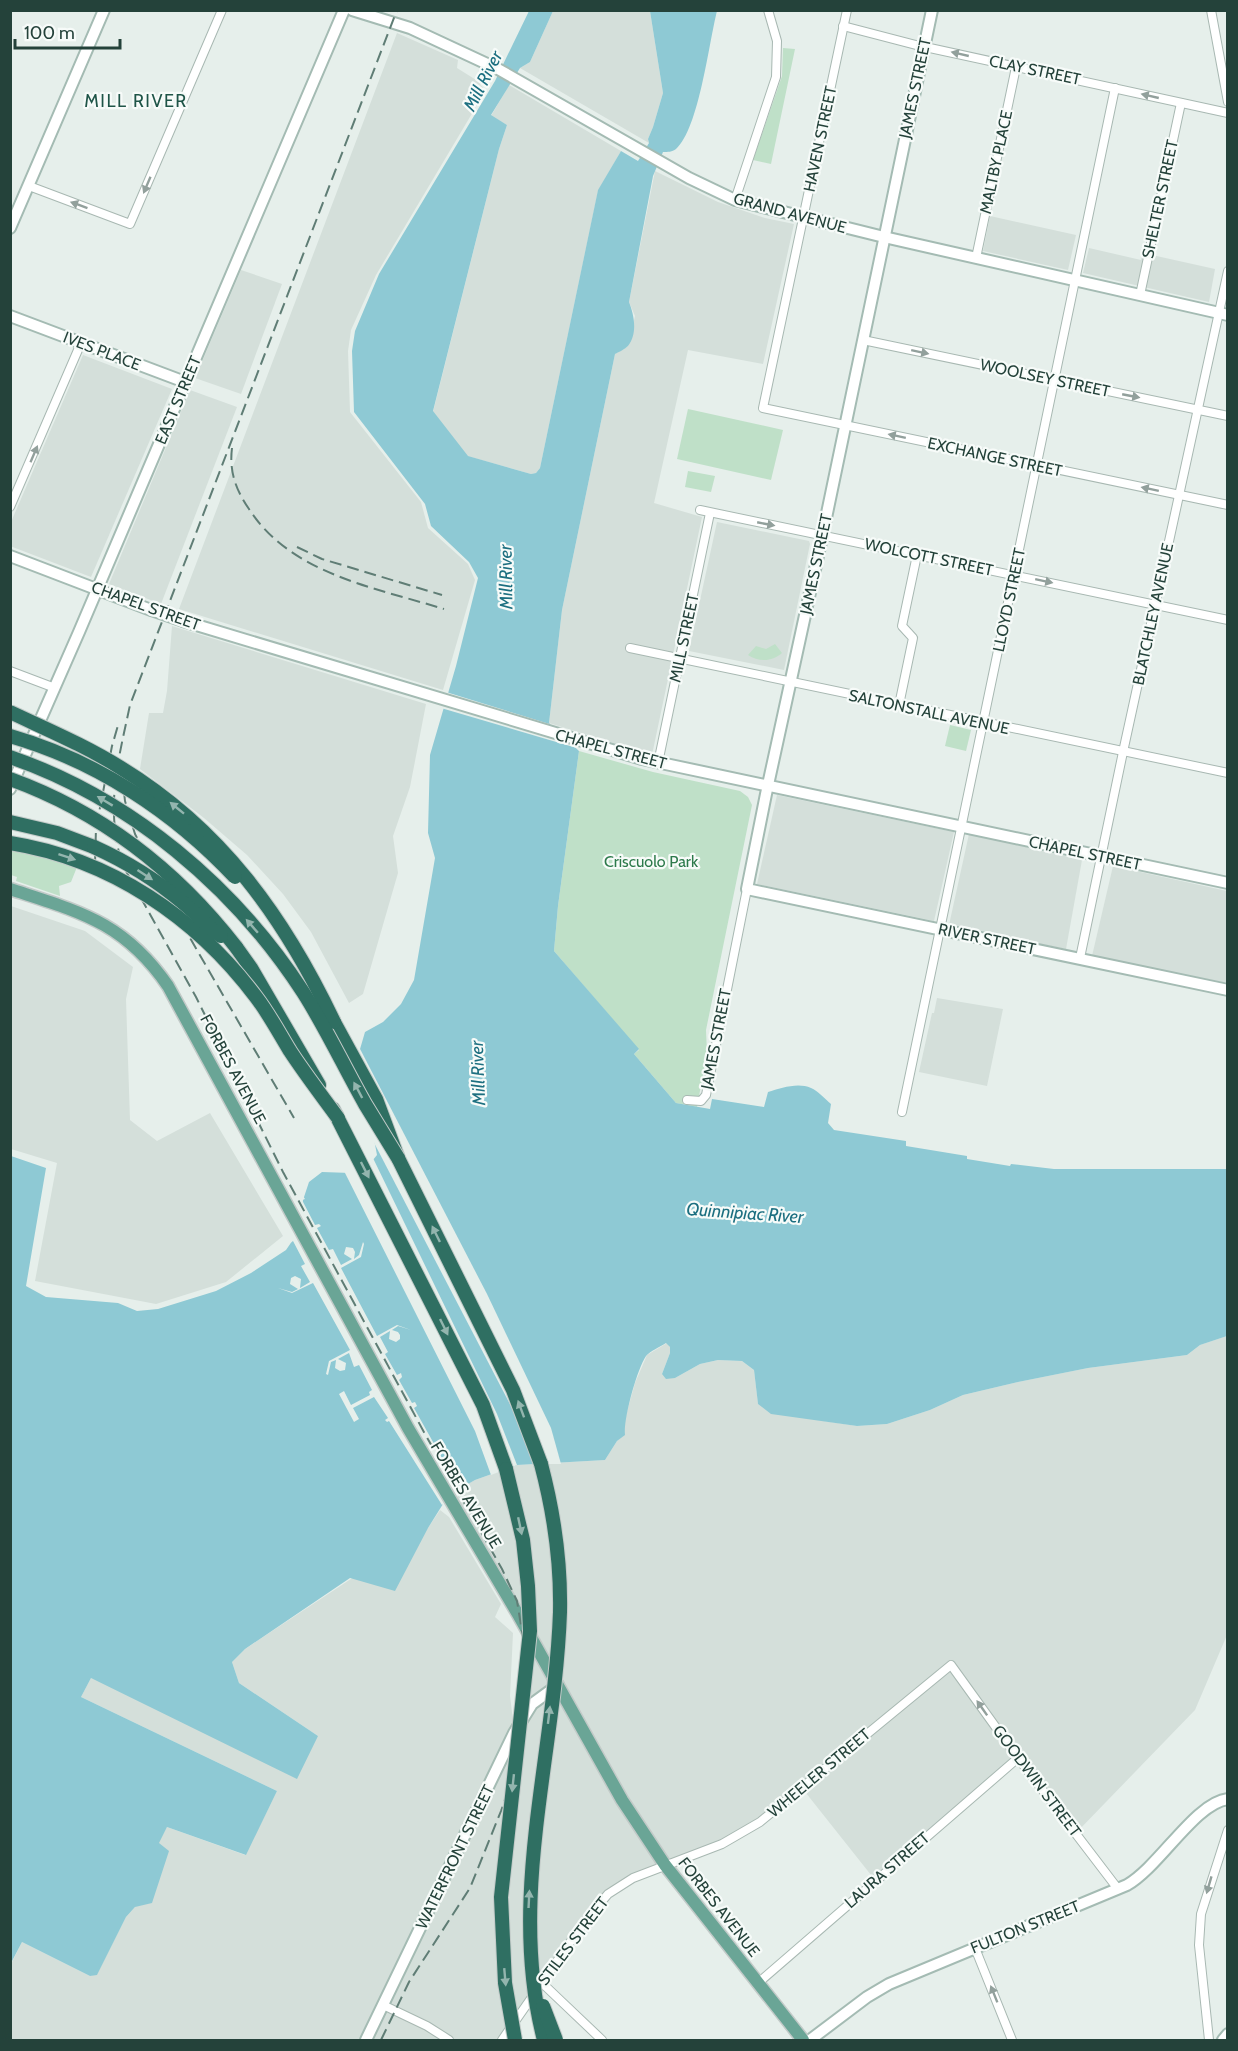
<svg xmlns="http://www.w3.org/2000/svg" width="1238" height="2051" viewBox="0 0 1238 2051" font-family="Cabin,sans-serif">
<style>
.built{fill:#d4dfda}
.green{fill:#bfe0c8}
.water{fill:#8ec9d4}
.pier{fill:#e6efeb}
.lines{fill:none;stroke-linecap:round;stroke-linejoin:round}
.street-casing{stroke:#a8b8b2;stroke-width:10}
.secondary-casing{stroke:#a4bbb3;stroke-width:14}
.primary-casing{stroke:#c2cac8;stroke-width:15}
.highway-casing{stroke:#c2cac8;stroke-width:16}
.street{stroke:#fff;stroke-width:8}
.secondary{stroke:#fff;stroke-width:10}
.primary{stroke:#6aa596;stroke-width:12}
.highway{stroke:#2f6f62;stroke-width:14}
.rail{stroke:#5f7d75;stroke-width:2;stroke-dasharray:12 6;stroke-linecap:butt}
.secondary-bridge-casing{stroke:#a4bbb3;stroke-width:14;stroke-linecap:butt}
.highway-bridge-casing{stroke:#c2cac8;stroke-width:16;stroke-linecap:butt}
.secondary-bridge{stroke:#fff;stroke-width:10}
.highway-bridge{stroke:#2f6f62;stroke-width:14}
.oneway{fill:#92a09c}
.oneway2{fill:#93b5ae}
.labels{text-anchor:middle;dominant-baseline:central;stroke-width:4.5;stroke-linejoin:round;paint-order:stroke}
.street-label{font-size:16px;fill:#24423a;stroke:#f7fbf9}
.park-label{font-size:16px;fill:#2d7a4b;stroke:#f7fbf9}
.water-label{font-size:18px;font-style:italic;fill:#1c6f80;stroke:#f7fbf9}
.neighbourhood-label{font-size:18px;letter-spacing:1.5px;fill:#1f5548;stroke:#f7fbf9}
</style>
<rect width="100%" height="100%" fill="#e6efeb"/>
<!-- built -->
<g class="built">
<path d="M553,11H650L663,93L653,127L648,139L649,143L520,68L530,62Z"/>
<path d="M397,33L458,60L457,68L481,83L480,85L486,90L376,275L351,330L348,351L350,412L421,502L428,528L468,564L475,580L443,690L179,609Z"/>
<path d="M509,85L621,151L598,191L540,468L536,473L531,474L467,456L433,412L499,149L507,125L491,116Z"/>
<path d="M655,171L718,202L765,218L794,224L763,364L688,350L654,503L702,517L652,755L549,723L562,610L615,354L628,346L635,316L629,302Z"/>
<path d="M990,216L1076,235L1068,270L983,251Z"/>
<path d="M1089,248L1141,260L1143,253L1215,269L1209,302L1083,273Z"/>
<path d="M241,270L282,284L241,394L195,378Z"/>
<path d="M83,355L172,389L91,577L10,546L11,522Z"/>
<path d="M190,390L237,407L161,604L109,584Z"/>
<path d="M717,522L809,541L810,544L784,670L689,651Z"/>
<path d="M172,626L426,704L410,787L393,836L398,873L363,994L349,1003L311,932L283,894L247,855L204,818L140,769L149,713H163L167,691Z"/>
<path d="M777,795L954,832L934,921L757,884Z"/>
<path d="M969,834L1082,860L1066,949L949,925Z"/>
<path d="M1113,866L1227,891V983L1092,956Z"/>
<path d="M11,906L85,931L133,967L126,999L130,1120L157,1141L210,1113L283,1236L226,1282L156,1304L35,1281L57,1163L11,1149Z"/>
<path d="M937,998L1003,1009L987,1086L919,1072L932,1013H934Z"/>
<path d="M1227,1336V1635L1195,1710L1076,1833L1018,1759L875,1880L802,1788L741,1834L648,1872L608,1894L512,2026L515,2040H11V1964L22,1942L90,1976L97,1974L126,1917L135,1907L158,1843L167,1827L245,1855L277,1791L81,1697L91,1678L318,1736L239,1683L232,1662L245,1649L428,1528L440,1510L449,1517L501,1604L495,1617L513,1633L510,1696L516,1745L529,1643L450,1501L460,1488L475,1480L517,1465L605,1460L617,1441L624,1435L623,1426L635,1383L647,1355L667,1343L670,1347V1353L662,1374L675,1378L700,1364L718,1360L742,1361L754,1370L758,1404L824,1421L857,1426L887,1424L930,1410L963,1395L1018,1382L1088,1368L1187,1355L1200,1345Z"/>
</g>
<!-- green -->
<g class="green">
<path d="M783,48L795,49L771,164L753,160L782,76Z"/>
<path d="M688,409L783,430L771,480L677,459Z"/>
<path d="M688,471L715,476L711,492L685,487Z"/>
<path d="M775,644L782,653C772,662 759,662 748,655L756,646L766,649Z"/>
<path d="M950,725L971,730L966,751L945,746Z"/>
<path d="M579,751L653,772L740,791L748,797L752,805L706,1030L707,1053L697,1107L676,1103L634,1054L639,1050L554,951L558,906Z"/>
<path d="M10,850L43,857L77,867L71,882L59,886L60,896L16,881L17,877L11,875Z"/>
</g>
<!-- water -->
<path class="water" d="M529,11H553L530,62L520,68L491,115L507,125L499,149L433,411L468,456L531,474L536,473L540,468L598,190L621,151L638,161L649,143L648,139L653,127L663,93L650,11H717C709,42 699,129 676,149C672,152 668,152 663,152L653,176L629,302C634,315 638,333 628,346C625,349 619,352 615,354L562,610L549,723L579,751L558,906L554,951L639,1049L634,1054L676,1103L710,1109L712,1099L764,1107L768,1092C781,1088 798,1082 811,1088C818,1091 825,1099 831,1104L828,1123L834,1130L906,1141V1146L967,1156V1159L1010,1166L1011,1164L1054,1169H1227V1336L1200,1345L1187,1355L1088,1368L1018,1382L963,1395L930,1410L887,1424L857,1426L771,1414L758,1404L754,1370L742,1361L718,1360L700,1364L675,1378L666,1379L662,1374L670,1353V1347L666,1343C660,1347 650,1351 646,1356C637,1369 623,1420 625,1435L617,1441L605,1460L517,1465L475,1480L461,1488L450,1501L443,1504L428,1528L395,1591L350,1578L245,1649L232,1662L239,1683L318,1736L297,1779L91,1678L81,1697L277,1791L246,1855L167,1827L159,1843L169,1851L152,1903L135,1907L126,1917L97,1975L90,1976L22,1942L11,1963V1156L46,1168L26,1286L46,1297L118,1303L137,1311L158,1309L216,1291L251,1273L286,1250L301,1228L303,1200L309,1182L322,1172L351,1173L368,1166L377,1155L358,1056L365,1032L383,1022L401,1004L414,980L435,858L428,833L430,755L456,666L478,578L469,562L431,526L425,504L354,412L352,351L355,331L379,274L495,81Z"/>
<!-- pier -->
<g class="pier">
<path d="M446,692L556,726L580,749L441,708Z"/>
<path d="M358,1045L487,1294L551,1428L561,1464H541L370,1135L355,1057Z"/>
<path d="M372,1156L497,1414L517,1465L491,1475L475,1431L343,1169L351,1170L366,1163Z"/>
<path d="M303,1196L305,1199L302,1200L315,1225L319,1224L321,1226L317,1228L329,1250L333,1249L341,1265L352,1259L344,1254L346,1247L353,1248L355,1252L354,1259L359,1255L363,1242L364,1244L361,1257L341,1268L377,1336L397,1325L411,1330L398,1326L392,1330L398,1332L400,1335V1339L396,1342L389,1339L390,1331L380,1337L388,1352L385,1354L397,1375L401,1373L402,1377L399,1380L412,1403L415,1402L417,1406L414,1408L461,1492L457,1497L442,1505L389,1421L387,1422L385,1420L388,1418L374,1397L353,1408L359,1419L354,1422L339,1394L344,1391L351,1405L370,1395L369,1392L372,1390L359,1365L354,1367L349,1353L338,1359L346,1363L345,1370L340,1371L335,1368L336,1360L331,1362L328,1375L326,1374L329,1361L350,1350L313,1283L292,1293L278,1288L292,1292L298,1289L290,1284L291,1278L295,1276L301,1279L300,1288L310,1282L301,1266L305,1264L293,1241L289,1244L288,1242L298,1227L300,1200Z"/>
</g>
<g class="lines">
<defs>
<g id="street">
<path d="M847,10L763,408L1228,505"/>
<path d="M1211,10L1228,102"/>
<path d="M843,26L916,45L1228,113"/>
<path d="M29,186L130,224L222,10"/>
<path d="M735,200L776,77L777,41L768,10"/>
<path d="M976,258L1016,67"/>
<path d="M1140,295L1181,103"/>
<path d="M863,340L1228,416"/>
<path d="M10,507L81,343"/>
<path d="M700,510L1228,620"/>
<path d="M630,648L1228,773"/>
<path d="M10,671L55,688"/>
<path d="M899,705L913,638L902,626L917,555"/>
<path d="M658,763L710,513"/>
<path d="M1080,958L1123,752L1228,271"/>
<path d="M687,1100L701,1101L706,1095L747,889"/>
<path d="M902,1112L1115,88"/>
<path d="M975,1948L1012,2040"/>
<path d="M541,1982L602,2040"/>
<path d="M758,1983L1018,1758"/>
<path d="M383,2005L427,2026L449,2040"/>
<path d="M502,2040L585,1921L608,1894L633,1878L722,1844L760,1822L951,1665L1018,1758L1118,1889"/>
<path d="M1209,2040L1199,1945L1201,1914L1228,1830"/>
</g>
<g id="secondary">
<path d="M352,10L410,28L498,69L689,178L735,200L884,237L1228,315"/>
<path d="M932,10L821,542L766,794L747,889L1228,990"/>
<path d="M10,228L104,10"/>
<path d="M10,316L185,382"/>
<path d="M10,556L151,610"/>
<path d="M183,621L642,759L1228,883"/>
<path d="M10,789L79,632L344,10"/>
<path d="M366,2040L514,1733L532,1704L558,1685"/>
<path d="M810,2040L867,1997L889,1984L1127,1885C1160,1866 1195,1803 1228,1799"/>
<path d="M1223,2040L1228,2034"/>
</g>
<path id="primary" d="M10,889C80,912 124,922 168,986L408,1428L519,1616L622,1800L665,1865L803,2040"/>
<g id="highway">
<path d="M10,822L57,833L94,847"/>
<path d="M236,947L251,968L319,1085"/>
<path d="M329,1013L376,1099L398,1158L513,1390L541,1464"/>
<path d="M333,1109L483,1405L506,1469"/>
</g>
</defs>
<!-- street casing -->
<use href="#street" class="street-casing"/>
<!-- secondary casing -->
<use href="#secondary" class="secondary-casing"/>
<!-- primary casing -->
<use href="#primary" class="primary-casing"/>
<!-- highway casing -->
<use href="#highway" class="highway-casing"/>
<!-- street -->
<use href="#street" class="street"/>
<!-- secondary -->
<use href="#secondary" class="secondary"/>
<!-- primary -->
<use href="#primary" class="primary"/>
<!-- highway -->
<use href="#highway" class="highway"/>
<!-- rail -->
<g class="rail">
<path d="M232,448C229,472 236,490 249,509C291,574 373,587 444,609"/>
<path d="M297,547L322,559L442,595"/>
<path d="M122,774L125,801L135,834L190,938L294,1118"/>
<path d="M95,863L96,828L112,746L119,722"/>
<path d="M381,2040L409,1982L470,1888L501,1811L517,1765L527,1710L525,1650L517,1601L502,1569L425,1434L283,1172L196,997L122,864C105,806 118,762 130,705L397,10"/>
</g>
<defs>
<path id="secondary-bridge" d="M151,610L183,621"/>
<g id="highway-bridge">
<path d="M10,712C48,730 86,746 121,768C221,829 284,917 334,1022"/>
<path d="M10,736C97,761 174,812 235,877"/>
<path d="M10,757C131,799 234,886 303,992C326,1028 344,1067 365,1104C376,1122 387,1140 398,1158"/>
<path d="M10,779C101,812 177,871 236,947"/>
<path d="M10,843C110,859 196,917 256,997C269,1014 279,1033 290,1051C305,1074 322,1096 338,1118"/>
<path d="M94,847C125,861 155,879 182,902C196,913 207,927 221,936"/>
<path d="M541,1464C554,1513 561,1562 560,1612C555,1756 507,1897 544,2040"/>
<path d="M506,1469L523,1540L528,1586L530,1631L501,1897L505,1983L515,2040"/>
<path d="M543,2006L556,2040"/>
</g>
</defs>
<!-- secondary-bridge casing -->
<use href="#secondary-bridge" class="secondary-bridge-casing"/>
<!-- highway-bridge casing -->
<use href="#highway-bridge" class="highway-bridge-casing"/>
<!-- secondary-bridge -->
<use href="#secondary-bridge" class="secondary-bridge"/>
<!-- highway-bridge -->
<use href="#highway-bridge" class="highway-bridge"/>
</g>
<!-- one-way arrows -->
<defs><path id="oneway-solid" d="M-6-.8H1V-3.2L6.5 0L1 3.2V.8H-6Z" transform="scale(1.5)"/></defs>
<g class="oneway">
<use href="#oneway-solid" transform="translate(960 54) rotate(-167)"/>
<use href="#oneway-solid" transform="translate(1150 96) rotate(-167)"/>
<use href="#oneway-solid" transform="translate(147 185) rotate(113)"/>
<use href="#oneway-solid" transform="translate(79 205) rotate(-160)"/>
<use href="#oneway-solid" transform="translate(920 352) rotate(12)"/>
<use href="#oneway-solid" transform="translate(1131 396) rotate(11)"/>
<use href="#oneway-solid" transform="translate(897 436) rotate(-168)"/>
<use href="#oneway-solid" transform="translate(34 454) rotate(-67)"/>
<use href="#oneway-solid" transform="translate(1150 489) rotate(-168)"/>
<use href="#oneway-solid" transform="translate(766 524) rotate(11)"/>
<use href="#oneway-solid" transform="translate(1044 581) rotate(12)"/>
<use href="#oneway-solid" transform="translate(982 1708) rotate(-125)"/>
<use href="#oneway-solid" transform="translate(1209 1885) rotate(106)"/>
<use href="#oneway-solid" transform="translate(994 1994) rotate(-112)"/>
</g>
<g class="oneway2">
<use href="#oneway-solid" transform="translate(105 801) rotate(-149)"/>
<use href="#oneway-solid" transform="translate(177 808) rotate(-141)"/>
<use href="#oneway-solid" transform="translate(67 857) rotate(18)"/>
<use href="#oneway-solid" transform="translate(145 875) rotate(33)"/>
<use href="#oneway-solid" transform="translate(252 926) rotate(-131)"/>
<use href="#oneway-solid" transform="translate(358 1090) rotate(-118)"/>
<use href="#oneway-solid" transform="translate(365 1170) rotate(63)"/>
<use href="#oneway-solid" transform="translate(436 1234) rotate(-116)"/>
<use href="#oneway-solid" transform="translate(444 1327) rotate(64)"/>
<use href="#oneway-solid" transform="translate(521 1409) rotate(-110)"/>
<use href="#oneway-solid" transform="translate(520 1526) rotate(78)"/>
<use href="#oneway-solid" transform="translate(549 1715) rotate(-83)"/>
<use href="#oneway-solid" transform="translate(513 1783) rotate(96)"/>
<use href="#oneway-solid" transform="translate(529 1899) rotate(-87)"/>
<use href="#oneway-solid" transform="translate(505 1977) rotate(85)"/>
</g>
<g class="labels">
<!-- street labels -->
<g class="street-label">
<text transform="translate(1035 70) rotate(12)">CLAY STREET</text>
<text transform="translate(915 88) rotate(-78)">JAMES STREET</text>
<text transform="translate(820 139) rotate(-78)">HAVEN STREET</text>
<text transform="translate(996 162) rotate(-78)">MALTBY PLACE</text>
<text transform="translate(1160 199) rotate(-78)">SHELTER STREET</text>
<text transform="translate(790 213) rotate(15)">GRAND AVENUE</text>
<text transform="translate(102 351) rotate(21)">IVES PLACE</text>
<text transform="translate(1045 378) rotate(12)">WOOLSEY STREET</text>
<text transform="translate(178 400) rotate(-67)">EAST STREET</text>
<text transform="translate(995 457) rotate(12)">EXCHANGE STREET</text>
<text transform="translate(929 557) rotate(12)">WOLCOTT STREET</text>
<text transform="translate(816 564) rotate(-78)">JAMES STREET</text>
<text transform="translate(1009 600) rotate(-78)">LLOYD STREET</text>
<text transform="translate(146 606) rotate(20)">CHAPEL STREET</text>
<text transform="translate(1153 614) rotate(-78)">BLATCHLEY AVENUE</text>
<text transform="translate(684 638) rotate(-78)">MILL STREET</text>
<text transform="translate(929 712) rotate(12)">SALTONSTALL AVENUE</text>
<text transform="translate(611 749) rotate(15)">CHAPEL STREET</text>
<text transform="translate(1085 853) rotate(12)">CHAPEL STREET</text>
<text transform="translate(987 939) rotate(12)">RIVER STREET</text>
<text transform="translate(716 1039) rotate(-79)">JAMES STREET</text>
<text transform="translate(233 1069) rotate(62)">FORBES AVENUE</text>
<text transform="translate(466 1495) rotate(59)">FORBES AVENUE</text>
<text transform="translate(819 1773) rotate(-40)">WHEELER STREET</text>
<text transform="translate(1037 1781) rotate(53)">GOODWIN STREET</text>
<text transform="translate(455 1857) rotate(-64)">WATERFRONT STREET</text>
<text transform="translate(887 1870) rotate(-41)">LAURA STREET</text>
<text transform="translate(719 1907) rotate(52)">FORBES AVENUE</text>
<text transform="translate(1025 1927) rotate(-22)">FULTON STREET</text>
<text transform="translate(573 1941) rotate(-53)">STILES STREET</text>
</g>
<!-- park labels -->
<g class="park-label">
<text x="651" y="861">Criscuolo Park</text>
</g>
<!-- water labels -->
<g class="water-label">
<text transform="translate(483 81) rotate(-63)">Mill River</text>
<text transform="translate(506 577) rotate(-91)">Mill River</text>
<text transform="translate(478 1073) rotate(-92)">Mill River</text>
<text transform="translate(745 1213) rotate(4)">Quinnipiac River</text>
</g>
<!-- neighbourhood labels -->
<g class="neighbourhood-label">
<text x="136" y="101">MILL RIVER</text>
</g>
</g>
<!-- border -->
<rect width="1238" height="2051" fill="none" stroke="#24423a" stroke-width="24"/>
<!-- scale -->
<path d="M15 39v9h105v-9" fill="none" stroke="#24423a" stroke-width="3"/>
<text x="24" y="39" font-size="18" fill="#24423a" stroke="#f7fbf9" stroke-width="4.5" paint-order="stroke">100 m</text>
</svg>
